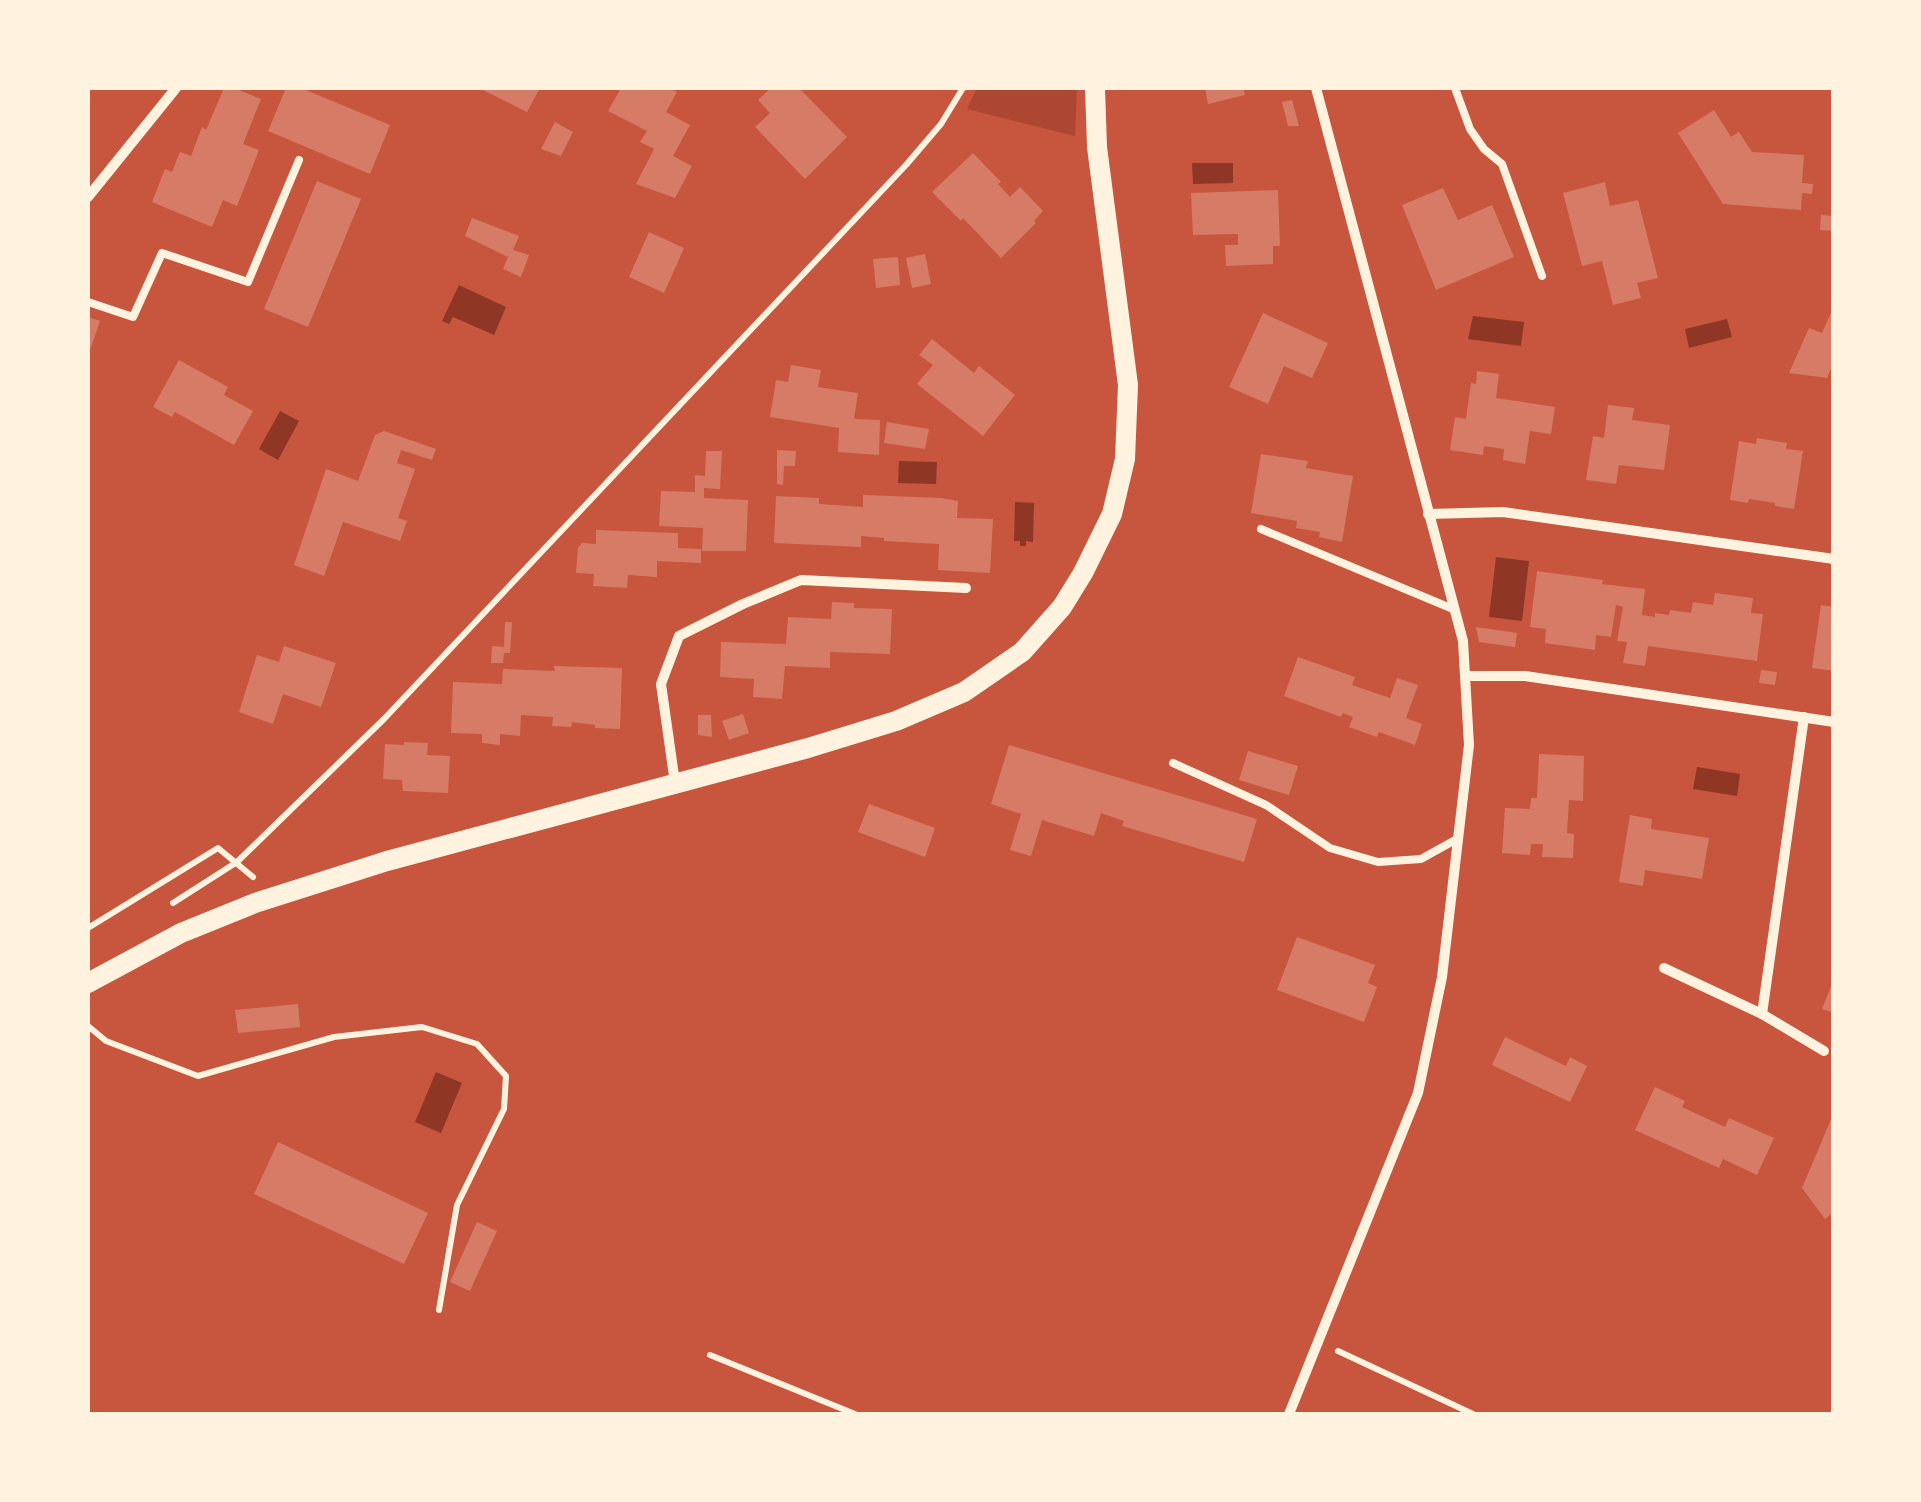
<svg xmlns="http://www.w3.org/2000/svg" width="1921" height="1502" viewBox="0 0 1921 1502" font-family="Georgia,serif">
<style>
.green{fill:#ae4732}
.water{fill:#8f3625}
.building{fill:#d67c66}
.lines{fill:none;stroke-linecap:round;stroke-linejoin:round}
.path{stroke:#fff3e0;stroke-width:6}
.service{stroke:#fff3e0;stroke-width:8}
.minor{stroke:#fff3e0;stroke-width:10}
.secondary{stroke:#fff3e0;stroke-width:20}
</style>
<rect width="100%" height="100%" fill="#c8553d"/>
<!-- green -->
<path class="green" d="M977,88H1077L1075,136L967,109Z"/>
<!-- water -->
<g class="water">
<path d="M1192,163H1233V183L1193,184Z"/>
<path d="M459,285L506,307L494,335L453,317L449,324L442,321Z"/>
<path d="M1473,316L1524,322L1521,346L1468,339Z"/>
<path d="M1727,319L1732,337L1689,348L1685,329Z"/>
<path d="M280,411L299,421L278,460L259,449Z"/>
<path d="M899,461L937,462L936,484L898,483Z"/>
<path d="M1015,502L1034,503L1033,542L1026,541V546H1020V541H1014Z"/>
<path d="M1496,557L1529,561L1522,621L1489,617Z"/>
<path d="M1697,767L1740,774L1737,796L1693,789Z"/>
<path d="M436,1072L462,1083L441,1133L415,1122Z"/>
</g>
<!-- building -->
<g class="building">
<path d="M224,88H234L261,99L243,144L259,150L237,206L223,200L212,227L152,202L165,169L172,172L180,152L191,156L202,127L206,130Z"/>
<path d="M286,88H301L390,125L370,174L268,131Z"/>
<path d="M479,88H540L527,112Z"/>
<path d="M621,88H668L677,92L666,112L690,125L673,156L692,166L675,198L636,184L654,149L640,142L647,131L608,111Z"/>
<path d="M771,88H799L847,137L805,179L755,127L770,113L758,100Z"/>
<path d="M1205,88H1243L1245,95L1208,104Z"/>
<path d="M1292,100L1299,126H1288L1282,102Z"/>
<path d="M1714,110L1731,137L1739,132L1752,152L1804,155L1802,183L1813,184L1812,194L1802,193L1801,210L1723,204L1678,133Z"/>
<path d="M555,122L573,132L561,156L541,149Z"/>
<path d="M973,153L1001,182L998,184L1010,197L1020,187L1043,211L1034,221L1036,223L1001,258L963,218L961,221L932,192Z"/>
<path d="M317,181L361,199L308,327L264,309Z"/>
<path d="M1605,182L1610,206L1638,200L1658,278L1637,283L1641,298L1613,305L1602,261L1582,266L1563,193Z"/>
<path d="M1443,188L1458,220L1492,205L1514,257L1436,290L1402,205Z"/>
<path d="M1278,190L1280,246H1273V264L1226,266L1225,245H1238V234L1193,235L1191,193Z"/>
<path d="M1821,215L1834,216V231L1820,230Z"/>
<path d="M472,218L519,236L513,250L529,255L521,277L503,269L508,257L465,236Z"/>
<path d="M649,232L684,248L664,293L629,277Z"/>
<path d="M925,254L931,284L912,288L906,258Z"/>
<path d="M898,257L900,285L876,288L873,259Z"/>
<path d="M1834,306V361L1827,378L1789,373L1809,328L1822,333Z"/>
<path d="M1263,313L1328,343L1312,378L1284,366L1268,404L1229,387Z"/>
<path d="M88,317L100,321L88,356Z"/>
<path d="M932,339L974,373L979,366L1015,395L983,436L917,384L933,365L919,355Z"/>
<path d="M179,360L228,387L224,395L253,411L234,445L175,412L172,417L153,407Z"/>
<path d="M791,365L821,370L818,387L858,393L854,419L880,420L879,455L838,452L839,428L770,417L776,380L788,382Z"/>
<path d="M1477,371L1499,374L1496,398L1555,407L1551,434L1530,431L1525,464L1503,460L1504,449L1484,446L1483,455L1450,450L1455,417L1466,419L1471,383L1476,384Z"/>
<path d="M1608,405L1634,408L1632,420L1670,425L1664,470L1619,465L1616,484L1586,480L1593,436L1604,438Z"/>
<path d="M887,422L929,429L925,449L884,443Z"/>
<path d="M384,431L436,449L432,460L401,450L397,463L415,469L398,518L407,521L400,541L343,522L324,576L294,565L326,469L358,481L375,435Z"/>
<path d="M1757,438L1787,443L1786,449L1803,451L1794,509L1775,506V503L1749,499L1748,503L1730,500L1739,441L1756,444Z"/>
<path d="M777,450L796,451L795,466H784L783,485L777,484Z"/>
<path d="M706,451H722L720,489L704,488V498L748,500L746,551H702L703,528L659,526L661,491L695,492V475L705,476Z"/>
<path d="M1261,454L1308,461L1306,468L1353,476L1342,542L1319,537L1320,532L1296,528L1297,521L1251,513Z"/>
<path d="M863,495L941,498L958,501L957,518L993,519L990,573L938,570L939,544L884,541V538L861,536V547L774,543L776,496L819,498V504L863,507Z"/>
<path d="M596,530L678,533V548L701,549V563L657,561V577L628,575L627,588L593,586L594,574L576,573L578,548L582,543L596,544Z"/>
<path d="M1537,571L1603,580L1602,584L1645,589L1642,615L1655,617V613L1669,615L1670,610L1691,613L1693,602L1713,605L1715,593L1753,598L1751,613L1763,614L1757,661L1648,646L1645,666L1623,663L1627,642L1617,641L1623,607L1616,605L1611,637L1596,635L1595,650L1545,643L1546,629L1530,627Z"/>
<path d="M832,602L854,603V608L892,609L890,654L830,652V668L785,666L782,699L753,697L754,679L720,677L721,642L786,644L788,617L831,619Z"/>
<path d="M1821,605L1834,607V671L1812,668Z"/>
<path d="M505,622H512L510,653H504L503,663H491L492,646L504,647Z"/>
<path d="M1476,627L1517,633L1515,647L1479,642Z"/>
<path d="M284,646L336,663L321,707L283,694L273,724L239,712L257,655L279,662Z"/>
<path d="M1298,657L1355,677L1352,685L1390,698L1397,678L1418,685L1406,718L1422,724L1415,745L1379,732L1377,737L1349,727L1353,717L1343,713L1341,717L1284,696Z"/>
<path d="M554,666L622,668L620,729L595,728V725L572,722L571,727L552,726L553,717L521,715L520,736L500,734V745L482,743V734L451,733L453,682L502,684L503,669L555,671Z"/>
<path d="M1761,670L1777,672L1775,685L1759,683Z"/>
<path d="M743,714L749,733L729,740L722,721Z"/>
<path d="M698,715H711L712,737L698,735Z"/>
<path d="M404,742L428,743L427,755L450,756L448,793L403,791L402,780L383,779L385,744L404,745Z"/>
<path d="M1009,745L1257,819L1244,862L1122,826L1124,821L1101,813L1094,836L1042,820L1031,856L1010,850L1021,814L991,804Z"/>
<path d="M1248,751L1298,766L1289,795L1239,780Z"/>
<path d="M1539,754L1584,756L1583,801L1569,800L1567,833L1574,834L1573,858L1542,857L1543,844H1531L1530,855L1502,853L1505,808L1530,809L1531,798H1537Z"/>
<path d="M869,804L935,828L925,857L858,832Z"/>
<path d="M1630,815L1652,819L1651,829L1709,838L1702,879L1645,870L1643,886L1619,882Z"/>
<path d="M1297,937L1375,965L1368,983L1377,987L1364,1022L1277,990Z"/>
<path d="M1833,981H1834V1013L1822,1009Z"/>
<path d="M298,1004L300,1027L238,1033L235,1010Z"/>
<path d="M1505,1037L1566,1066L1570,1057L1587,1066L1570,1102L1492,1065Z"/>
<path d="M1655,1087L1685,1101L1682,1107L1725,1127L1729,1118L1774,1138L1757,1175L1723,1159L1719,1168L1635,1130Z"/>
<path d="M1834,1112V1212L1825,1219L1802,1188Z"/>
<path d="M278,1142L428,1213L404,1264L254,1194Z"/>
<path d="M477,1222L497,1231L470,1291L450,1282Z"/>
</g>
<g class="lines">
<!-- path -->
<g class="path">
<path d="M173,903L237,862L384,719L906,165L941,124L963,88"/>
<path d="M88,928L218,848L253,877"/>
<path d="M88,1026L106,1041L198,1076L334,1037L422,1027L477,1044L506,1076L504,1109L457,1205L439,1310"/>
<path d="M1338,1351L1473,1414"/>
<path d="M710,1355L855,1414"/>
</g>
<!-- service -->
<g class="service">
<path d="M1455,88L1470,129L1484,149L1502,164L1542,276"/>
<path d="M88,302L133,317L162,253L248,282L299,160"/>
<path d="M1261,529L1453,609"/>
<path d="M1173,763L1266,805L1330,848L1378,862L1421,859L1457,839"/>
</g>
<!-- minor -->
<g class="minor">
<path d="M88,197L176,88"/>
<path d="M1428,514L1503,512L1834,559"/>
<path d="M1465,676H1525L1834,722"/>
<path d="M675,783L661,684L679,636L743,604L801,580L966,588"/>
<path d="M1664,968L1762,1014L1824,1051"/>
<path d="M1762,1014L1804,717"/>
<path d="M1289,1414L1418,1093L1442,977L1469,745L1463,641L1316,88"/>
</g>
<!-- secondary -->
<path class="secondary" d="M88,983L181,933L255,903L387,861L808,748L896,721L964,692L1022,652L1062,607L1083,573L1112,514L1125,459L1128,385L1097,147L1095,88"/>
</g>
<!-- border -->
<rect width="1921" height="1502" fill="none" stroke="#fff3e0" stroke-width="180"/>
</svg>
